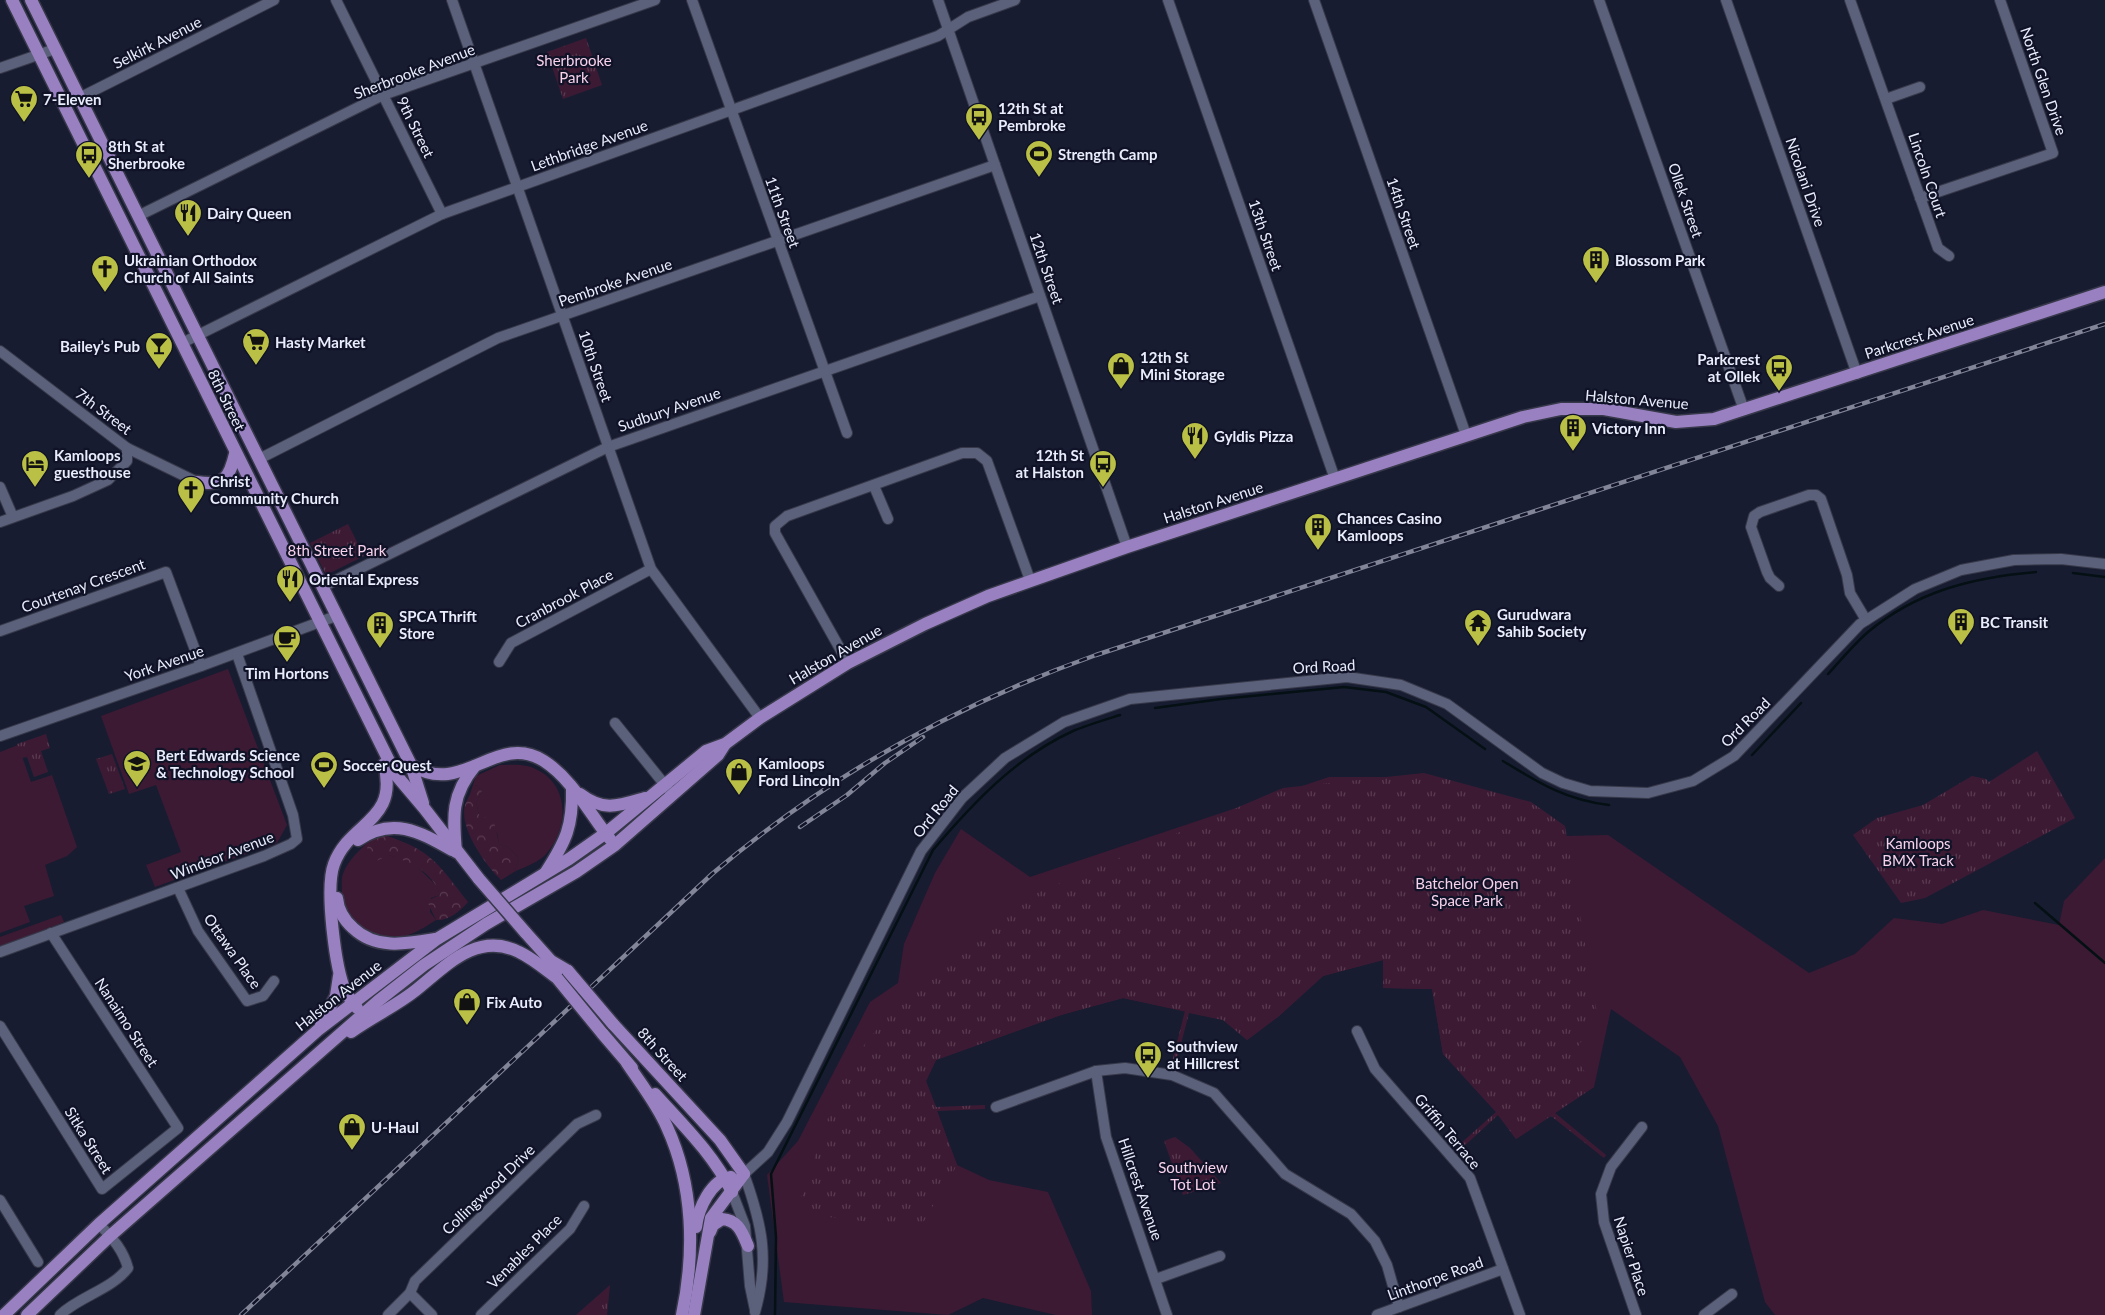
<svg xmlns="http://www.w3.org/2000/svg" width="2105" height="1315" viewBox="0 0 2105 1315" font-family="Lato,sans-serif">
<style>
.grass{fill:#3d1a33}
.forest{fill:url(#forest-crowns)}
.park{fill:url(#park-tufts)}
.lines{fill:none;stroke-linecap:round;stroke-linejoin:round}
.stream{stroke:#041013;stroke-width:2.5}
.minor-casing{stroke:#37394a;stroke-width:12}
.major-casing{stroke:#37394a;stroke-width:15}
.minor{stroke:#5b617a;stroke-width:10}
.major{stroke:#9980c1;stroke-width:12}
.rail-casing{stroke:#818597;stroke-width:4.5}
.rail{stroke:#101327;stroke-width:2.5;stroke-dasharray:8;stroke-linecap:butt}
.major-bridge-casing{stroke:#37394a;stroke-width:15;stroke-linecap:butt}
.major-bridge{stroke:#9980c1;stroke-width:12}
.labels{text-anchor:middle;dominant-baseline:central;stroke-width:4.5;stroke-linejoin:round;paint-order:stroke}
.street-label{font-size:15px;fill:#e8ecfb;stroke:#101327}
.park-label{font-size:15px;fill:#f8d2eb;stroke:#101327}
.poi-label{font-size:15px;font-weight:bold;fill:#e8ecfb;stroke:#101327;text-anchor:start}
</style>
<defs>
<pattern id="forest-crowns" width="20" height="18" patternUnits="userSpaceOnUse" patternTransform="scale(1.25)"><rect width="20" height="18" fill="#3d1a33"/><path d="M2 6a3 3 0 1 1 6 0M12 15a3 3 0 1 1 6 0" fill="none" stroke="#593b51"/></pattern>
<pattern id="park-tufts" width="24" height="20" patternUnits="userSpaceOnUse" patternTransform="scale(1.25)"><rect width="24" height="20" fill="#3d1a33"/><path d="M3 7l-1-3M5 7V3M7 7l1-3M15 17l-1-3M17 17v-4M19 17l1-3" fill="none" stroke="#593b51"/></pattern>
</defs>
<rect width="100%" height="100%" fill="#181c31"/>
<!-- grass -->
<g class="grass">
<path d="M228,669L287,825L277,843L155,887L146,865L181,852L156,785L129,794L101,716Z"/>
<path d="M18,745L31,782L52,775L77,847L67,856L45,865L54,896L24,906L30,922L0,933V752Z"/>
<path d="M500,765C509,765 518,764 527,766C568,777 572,823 547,853C540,862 524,867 514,872L519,858L508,847L499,844L497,833L480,818L476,803L482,791L476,785L468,800L476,776Z"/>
<path d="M1329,777H1438L1567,836L1608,835L1809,973L1855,954L1894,918L1942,924L1983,910L2059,925L2064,901L2105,858V1315H1775L1765,1302L1718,1126L1680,1057L1611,1009L1594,1087L1516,1139L1496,1112L1443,1054L1432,989L1383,988V960L1323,976L1279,1016L1247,1040L1223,1020L1123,998L1061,1015L936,1060L926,1081L957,1165L989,1180L1048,1192L1091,1291L1092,1315H1056L983,1298L948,1315L784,1302L767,1175L798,1141L870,1002L898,983L904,944L935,873L961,829L1030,877Z"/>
<path d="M369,841L389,855L412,862L437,886L440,895L431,898L430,912L436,920C428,925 418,932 408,935C379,942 343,925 342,893C342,887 341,879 343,874C347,861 360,850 369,841Z"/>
<path d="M61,915L64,922L0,947V937Z"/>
</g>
<!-- forest -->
<g class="forest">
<path d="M476,785L482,791L476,803L480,818L493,817L499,844L508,847L519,858L514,872L501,880C485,864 459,829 465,805C467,799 473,791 476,785Z"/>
<path d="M384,835C432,850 438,864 468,902C460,911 449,921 436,920L427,901L440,895C433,872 410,862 389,855L374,862L366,853L369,841Z"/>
</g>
<!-- park -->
<g class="park">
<path d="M586,38L602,85L563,99L547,52Z"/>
<path d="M348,524L364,556L326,575L310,543Z"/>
<path d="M46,734L50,748L41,751L48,772L34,777L27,757L22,758L17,744Z"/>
<path d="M2037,751L2075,818L1925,898L1901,903L1853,835L1877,818L1923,805L1972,776L1986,779L1989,782Z"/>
<path d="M112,754L125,789L109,794L96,759Z"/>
<path d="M1424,773L1531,802L1565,826L1598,1019L1573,1053L1594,1087L1555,1113L1606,1155L1604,1158L1551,1116L1516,1139L1498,1115L1462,1148L1459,1145L1496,1112L1443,1054L1432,989L1383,988V960L1323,976L1279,1016L1247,1040L1223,1020L1189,1013L1176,1063L1172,1062L1185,1011L1123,998L1061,1015L936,1060L926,1081L936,1107L985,1105V1109L937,1111L957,1165L920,1228L796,1213L844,1070L900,1001L1037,893L1283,788Z"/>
<path d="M1175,1137L1190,1148L1221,1183L1183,1195L1164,1141Z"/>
<path d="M610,1285L607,1315H576Z"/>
</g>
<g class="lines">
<!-- stream -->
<g class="stream">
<path d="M2073,573L2105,577"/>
<path d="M1828,674C1841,660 1854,644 1868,632C1917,591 1974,577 2036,572"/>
<path d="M1155,708L1221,699L1344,687L1386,692L1426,707L1485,749"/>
<path d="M1752,755L1801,703"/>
<path d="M1503,761C1539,783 1566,800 1609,805"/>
<path d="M2035,903L2105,963"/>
<path d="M775,1315L776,1237L771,1174L933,850C973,803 1016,757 1073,731C1087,725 1104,720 1120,715"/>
</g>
<defs>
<g id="minor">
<path d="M336,0L442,214"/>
<path d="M452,0L651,569L760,718"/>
<path d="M692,0L847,433"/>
<path d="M938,0L1127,547"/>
<path d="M1168,0L1335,479"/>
<path d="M1314,0L1466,435"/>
<path d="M1599,0L1744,410"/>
<path d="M1726,0L1857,374"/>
<path d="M1850,0L1938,248L1949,256"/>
<path d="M0,68L55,49"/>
<path d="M79,98L274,0"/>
<path d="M1886,99L1920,87"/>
<path d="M1920,198L2053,153L2000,0"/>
<path d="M138,216L383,95L655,0"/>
<path d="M182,343L442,214L938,36L968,17L1015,0"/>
<path d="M0,351L127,448L197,482"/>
<path d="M259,459L498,338L995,165"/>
<path d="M874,486L888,519"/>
<path d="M0,487L13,517"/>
<path d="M0,522L73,496L108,480L127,461V448"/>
<path d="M1779,586L1770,578L1767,572L1751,527L1754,516L1760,512L1809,495H1816L1821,499L1847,575L1850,593L1866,620"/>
<path d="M322,587L608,447L1040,296"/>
<path d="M0,631L166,572L201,666"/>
<path d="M499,662L511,643L651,569"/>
<path d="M848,663L775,533V526L787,516L962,453H977L987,461L1030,580"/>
<path d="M615,723L669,790"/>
<path d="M0,736L201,666L336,616"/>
<path d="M178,888L198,931L247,1001L263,996L274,981"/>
<path d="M0,952L264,856L291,844L297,839L293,815L237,654"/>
<path d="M0,1026L102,1189L178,1128L51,933"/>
<path d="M1357,1031L1375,1069L1470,1178L1520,1315"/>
<path d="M1096,1071L1106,1137L1167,1315"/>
<path d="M996,1107L1096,1071L1125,1068L1172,1075L1214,1093L1285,1174L1351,1214L1375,1241L1387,1265L1399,1307"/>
<path d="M732,1192L745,1226L750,1286L755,1310"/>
<path d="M0,1200L38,1262"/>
<path d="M1156,1279L1220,1256"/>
<path d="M410,1293L415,1281L577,1124L596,1115"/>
<path d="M755,1312C770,1260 762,1224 744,1174L768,1152L787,1122L921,851L962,798L1005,758L1064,722L1130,699L1347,677L1401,685L1447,704L1542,773L1563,783L1590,791L1648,793L1693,781L1734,756L1860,624L1915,589L1961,570L2014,560L2061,559L2105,564"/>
<path d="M60,1315C80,1296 111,1290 128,1268C123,1249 112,1238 99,1224"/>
<path d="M388,1315L410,1293L432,1315"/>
<path d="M481,1315L570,1229L584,1206"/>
<path d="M1377,1315L1503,1269"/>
<path d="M1636,1315L1604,1222L1601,1194L1611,1167L1642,1127"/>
<path d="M1704,1315L1732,1294"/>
</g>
<g id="major">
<path d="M12,0L396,775L424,808L479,879"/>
<path d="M31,0L411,765L423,803"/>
<path d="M197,482C224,486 229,479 235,454"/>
<path d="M411,765C463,798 496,731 544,761C572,779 590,814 610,839"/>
<path d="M580,794C604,812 618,806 645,798"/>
<path d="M358,840C393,816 420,832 452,850"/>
<path d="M456,852C453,816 451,795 475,766"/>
<path d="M546,872C566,841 573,826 572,788"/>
<path d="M337,898C338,910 343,919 353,928C376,950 406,944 435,939"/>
<path d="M525,932L551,961L568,971"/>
<path d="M357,1008C354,1003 349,998 346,993C335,969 325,888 334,864C350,821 399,822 384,764"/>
<path d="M613,1024L720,1140L744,1174"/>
<path d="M321,1025L336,996L339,976"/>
<path d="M351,1032C372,1017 396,1006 416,990C446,966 477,931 519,952C532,958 545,969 557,978"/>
<path d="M602,1033L632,1068"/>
<path d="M627,1063C641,1084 657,1104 667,1127C694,1186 695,1253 682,1315"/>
<path d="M655,1094C683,1125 713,1154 732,1192"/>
<path d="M696,1227C698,1209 711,1180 731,1177"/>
<path d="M710,1232L713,1225L722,1219C738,1220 742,1232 748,1246"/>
<path d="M4,1315L99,1224L318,1030L437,939L569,859L606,833L706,751L725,744L760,718L848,663L925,624L988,596L1127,547L1523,417L1561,409H1604L1676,422L1714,419L2105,292"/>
<path d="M27,1315L110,1236L378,1001L424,965L486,924L576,872L615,845L718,755L725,744"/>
<path d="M694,1315L711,1218L744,1174"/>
</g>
</defs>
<!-- minor casing -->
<use href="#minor" class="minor-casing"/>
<!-- major casing -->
<use href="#major" class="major-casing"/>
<!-- minor -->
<use href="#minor" class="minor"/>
<!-- major -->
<use href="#major" class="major"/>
<defs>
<g id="rail">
<path d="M800,827L847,795L885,763L923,737"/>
<path d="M241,1315L712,874C826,777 955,705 1096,655L2105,324"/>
</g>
</defs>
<!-- rail casing -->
<use href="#rail" class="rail-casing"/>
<!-- rail -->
<use href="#rail" class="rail"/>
<defs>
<g id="major-bridge">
<path d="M479,879L525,932"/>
<path d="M568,971L613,1024"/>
<path d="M557,978L602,1033"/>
</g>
</defs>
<!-- major-bridge casing -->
<use href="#major-bridge" class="major-bridge-casing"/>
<!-- major-bridge -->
<use href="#major-bridge" class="major-bridge"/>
</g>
<!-- icons -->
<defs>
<symbol id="supermarket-pin" viewBox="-11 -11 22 30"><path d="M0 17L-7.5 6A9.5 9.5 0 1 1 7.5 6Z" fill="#bac045" stroke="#101327"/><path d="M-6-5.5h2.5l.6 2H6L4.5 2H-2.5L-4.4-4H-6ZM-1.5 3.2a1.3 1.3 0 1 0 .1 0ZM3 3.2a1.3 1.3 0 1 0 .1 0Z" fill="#111"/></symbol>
<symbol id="bus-pin" viewBox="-11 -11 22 30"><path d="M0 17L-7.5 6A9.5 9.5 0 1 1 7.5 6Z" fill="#bac045" stroke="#101327"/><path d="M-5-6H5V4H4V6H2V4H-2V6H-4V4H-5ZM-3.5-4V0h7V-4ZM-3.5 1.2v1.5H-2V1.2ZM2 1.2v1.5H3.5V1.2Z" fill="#111"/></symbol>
<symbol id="stadium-pin" viewBox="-11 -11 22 30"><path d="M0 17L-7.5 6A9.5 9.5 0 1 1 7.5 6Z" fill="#bac045" stroke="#101327"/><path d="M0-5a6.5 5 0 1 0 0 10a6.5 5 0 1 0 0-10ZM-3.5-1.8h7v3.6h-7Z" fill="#111"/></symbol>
<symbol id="restaurant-pin" viewBox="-11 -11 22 30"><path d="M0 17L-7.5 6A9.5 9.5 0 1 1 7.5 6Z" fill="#bac045" stroke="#101327"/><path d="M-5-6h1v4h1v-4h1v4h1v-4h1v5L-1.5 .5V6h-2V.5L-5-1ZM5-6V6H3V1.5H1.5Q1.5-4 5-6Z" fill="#111"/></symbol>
<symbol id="building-pin" viewBox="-11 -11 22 30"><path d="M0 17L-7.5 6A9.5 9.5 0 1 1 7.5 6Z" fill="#bac045" stroke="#101327"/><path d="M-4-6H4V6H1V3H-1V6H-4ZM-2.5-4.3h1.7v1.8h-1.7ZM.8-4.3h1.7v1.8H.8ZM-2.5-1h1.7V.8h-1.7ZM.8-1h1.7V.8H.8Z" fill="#111"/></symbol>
<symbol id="church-pin" viewBox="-11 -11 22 30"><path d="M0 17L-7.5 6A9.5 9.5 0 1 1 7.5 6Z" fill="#bac045" stroke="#101327"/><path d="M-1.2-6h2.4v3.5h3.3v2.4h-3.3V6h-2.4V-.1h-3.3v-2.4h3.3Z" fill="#111"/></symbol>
<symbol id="bar-pin" viewBox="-11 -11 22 30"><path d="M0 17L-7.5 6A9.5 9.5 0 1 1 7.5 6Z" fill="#bac045" stroke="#101327"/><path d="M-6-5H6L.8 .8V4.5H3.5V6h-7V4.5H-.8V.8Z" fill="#111"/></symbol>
<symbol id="shop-pin" viewBox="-11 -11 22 30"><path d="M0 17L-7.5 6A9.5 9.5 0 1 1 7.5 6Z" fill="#bac045" stroke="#101327"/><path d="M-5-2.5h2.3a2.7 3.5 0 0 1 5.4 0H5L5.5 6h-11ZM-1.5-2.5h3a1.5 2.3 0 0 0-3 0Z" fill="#111"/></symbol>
<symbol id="hotel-pin" viewBox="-11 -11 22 30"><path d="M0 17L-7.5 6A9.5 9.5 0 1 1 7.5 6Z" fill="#bac045" stroke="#101327"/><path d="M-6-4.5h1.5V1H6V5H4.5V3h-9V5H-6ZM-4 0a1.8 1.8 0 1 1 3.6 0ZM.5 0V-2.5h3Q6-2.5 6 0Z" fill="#111"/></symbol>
<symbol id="temple-pin" viewBox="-11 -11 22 30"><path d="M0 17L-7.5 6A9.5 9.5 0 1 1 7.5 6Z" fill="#bac045" stroke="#101327"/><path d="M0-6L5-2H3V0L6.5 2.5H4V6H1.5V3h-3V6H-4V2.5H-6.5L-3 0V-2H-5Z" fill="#111"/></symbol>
<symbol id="cafe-pin" viewBox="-11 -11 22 30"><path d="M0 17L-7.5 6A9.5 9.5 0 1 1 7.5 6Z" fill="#bac045" stroke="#101327"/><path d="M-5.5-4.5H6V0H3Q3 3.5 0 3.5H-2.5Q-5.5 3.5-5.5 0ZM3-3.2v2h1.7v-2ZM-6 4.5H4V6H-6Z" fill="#111"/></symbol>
<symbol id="school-pin" viewBox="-11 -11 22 30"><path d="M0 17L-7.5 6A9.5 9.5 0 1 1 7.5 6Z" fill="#bac045" stroke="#101327"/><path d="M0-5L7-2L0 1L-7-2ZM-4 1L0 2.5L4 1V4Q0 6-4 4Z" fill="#111"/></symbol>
</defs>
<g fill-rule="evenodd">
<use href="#supermarket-pin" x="8" y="83" width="32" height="43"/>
<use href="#bus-pin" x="963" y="101" width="32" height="43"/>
<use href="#stadium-pin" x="1023" y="138" width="32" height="43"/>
<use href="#bus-pin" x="73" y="139" width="32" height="43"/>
<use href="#restaurant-pin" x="172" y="197" width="32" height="43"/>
<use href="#building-pin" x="1580" y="244" width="32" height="43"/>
<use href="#church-pin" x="89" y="253" width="32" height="43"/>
<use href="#supermarket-pin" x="240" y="326" width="32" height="43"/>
<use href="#bar-pin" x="143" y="330" width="32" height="43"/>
<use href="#shop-pin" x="1105" y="350" width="32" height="43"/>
<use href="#bus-pin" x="1763" y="352" width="32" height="43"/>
<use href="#building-pin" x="1557" y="412" width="32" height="43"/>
<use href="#restaurant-pin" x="1179" y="420" width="32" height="43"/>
<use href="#hotel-pin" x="19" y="448" width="32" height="43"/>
<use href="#bus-pin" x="1087" y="448" width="32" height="43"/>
<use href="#church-pin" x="175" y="474" width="32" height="43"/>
<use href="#building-pin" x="1302" y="511" width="32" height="43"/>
<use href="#restaurant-pin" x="274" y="563" width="32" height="43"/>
<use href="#building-pin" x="1945" y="606" width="32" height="43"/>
<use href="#temple-pin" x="1462" y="607" width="32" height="43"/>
<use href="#building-pin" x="364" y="609" width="32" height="43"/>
<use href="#cafe-pin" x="271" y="623" width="32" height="43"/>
<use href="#school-pin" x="121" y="748" width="32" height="43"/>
<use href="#stadium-pin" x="308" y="749" width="32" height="43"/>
<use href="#shop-pin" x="723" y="756" width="32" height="43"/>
<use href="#shop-pin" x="451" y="986" width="32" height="43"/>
<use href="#bus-pin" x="1132" y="1039" width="32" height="43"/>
<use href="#shop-pin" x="336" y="1111" width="32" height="43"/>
</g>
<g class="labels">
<!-- street labels -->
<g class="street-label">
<text transform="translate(157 42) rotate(-27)">Selkirk Avenue</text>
<text transform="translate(414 71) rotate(-21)">Sherbrooke Avenue</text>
<text transform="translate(2044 81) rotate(71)">North Glen Drive</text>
<text transform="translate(416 127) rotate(64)">9th Street</text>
<text transform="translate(589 145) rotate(-20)">Lethbridge Avenue</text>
<text transform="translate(1928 175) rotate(71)">Lincoln Court</text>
<text transform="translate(1806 182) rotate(71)">Nicolani Drive</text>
<text transform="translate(1686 200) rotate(71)">Ollek Street</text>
<text transform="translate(783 212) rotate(70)">11th Street</text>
<text transform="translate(1404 213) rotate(71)">14th Street</text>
<text transform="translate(1266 235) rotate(71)">13th Street</text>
<text transform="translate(1047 268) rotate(71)">12th Street</text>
<text transform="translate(615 282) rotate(-19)">Pembroke Avenue</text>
<text transform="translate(1919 336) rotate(-18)">Parkcrest Avenue</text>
<text transform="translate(596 366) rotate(71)">10th Street</text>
<text transform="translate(1637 399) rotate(5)">Halston Avenue</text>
<text transform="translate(227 400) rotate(64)">8th Street</text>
<text transform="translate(669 409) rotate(-19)">Sudbury Avenue</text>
<text transform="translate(104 411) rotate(37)">7th Street</text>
<text transform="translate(1213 502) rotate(-18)">Halston Avenue</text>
<text transform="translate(83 585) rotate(-20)">Courtenay Crescent</text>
<text transform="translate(564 598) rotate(-28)">Cranbrook Place</text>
<text transform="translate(835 654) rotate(-30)">Halston Avenue</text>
<text transform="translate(164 663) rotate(-19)">York Avenue</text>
<text transform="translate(1324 666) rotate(-3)">Ord Road</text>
<text transform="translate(1745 722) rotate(-45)">Ord Road</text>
<text transform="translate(935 811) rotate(-51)">Ord Road</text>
<text transform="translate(222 855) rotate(-21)">Windsor Avenue</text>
<text transform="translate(233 951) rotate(55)">Ottawa Place</text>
<text transform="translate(338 995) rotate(-38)">Halston Avenue</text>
<text transform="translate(127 1022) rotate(57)">Nanaimo Street</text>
<text transform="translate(663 1054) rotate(48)">8th Street</text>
<text transform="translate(1448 1131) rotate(50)">Griffin Terrace</text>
<text transform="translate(89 1140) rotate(58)">Sitka Street</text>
<text transform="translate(488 1189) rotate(-44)">Collingwood Drive</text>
<text transform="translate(1141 1189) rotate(71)">Hillcrest Avenue</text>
<text transform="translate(524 1251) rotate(-45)">Venables Place</text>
<text transform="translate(1632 1256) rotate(72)">Napier Place</text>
<text transform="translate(1435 1278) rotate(-20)">Linthorpe Road</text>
</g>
<!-- park labels -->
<g class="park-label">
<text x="574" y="60">Sherbrooke<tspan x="574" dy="17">Park</tspan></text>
<text x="337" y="550">8th Street Park</text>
<text x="1918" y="843">Kamloops<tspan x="1918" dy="17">BMX Track</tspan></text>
<text x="1467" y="883">Batchelor Open<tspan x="1467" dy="17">Space Park</tspan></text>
<text x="1193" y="1167">Southview<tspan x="1193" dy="17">Tot Lot</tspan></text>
</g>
<!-- poi labels -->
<g class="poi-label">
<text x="43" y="99">7-Eleven</text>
<text x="998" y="108">12th St at<tspan x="998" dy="17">Pembroke</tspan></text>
<text x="108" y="146">8th St at<tspan x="108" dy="17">Sherbrooke</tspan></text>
<text x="1058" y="154">Strength Camp</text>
<text x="207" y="213">Dairy Queen</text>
<text x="124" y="260">Ukrainian Orthodox<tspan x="124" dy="17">Church of All Saints</tspan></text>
<text x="1615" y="260">Blossom Park</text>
<text x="275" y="342">Hasty Market</text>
<text x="140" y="346" text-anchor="end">Bailey’s Pub</text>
<text x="1140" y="357">12th St<tspan x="1140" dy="17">Mini Storage</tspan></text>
<text x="1760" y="359" text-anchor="end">Parkcrest<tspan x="1760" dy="17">at Ollek</tspan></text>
<text x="1592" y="428">Victory Inn</text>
<text x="1214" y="436">Gyldis Pizza</text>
<text x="54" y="455">Kamloops<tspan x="54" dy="17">guesthouse</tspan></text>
<text x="1084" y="455" text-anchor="end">12th St<tspan x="1084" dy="17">at Halston</tspan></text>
<text x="210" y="481">Christ<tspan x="210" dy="17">Community Church</tspan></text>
<text x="1337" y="518">Chances Casino<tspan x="1337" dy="17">Kamloops</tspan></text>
<text x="309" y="579">Oriental Express</text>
<text x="1497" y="614">Gurudwara<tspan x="1497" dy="17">Sahib Society</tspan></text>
<text x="399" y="616">SPCA Thrift<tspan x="399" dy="17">Store</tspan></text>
<text x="1980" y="622">BC Transit</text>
<text x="287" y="673" text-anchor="middle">Tim Hortons</text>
<text x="156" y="755">Bert Edwards Science<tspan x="156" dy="17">&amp; Technology School</tspan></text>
<text x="758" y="763">Kamloops<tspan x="758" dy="17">Ford Lincoln</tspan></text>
<text x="343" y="765">Soccer Quest</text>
<text x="486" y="1002">Fix Auto</text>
<text x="1167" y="1046">Southview<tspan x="1167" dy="17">at Hillcrest</tspan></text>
<text x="371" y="1127">U-Haul</text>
</g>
</g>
</svg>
